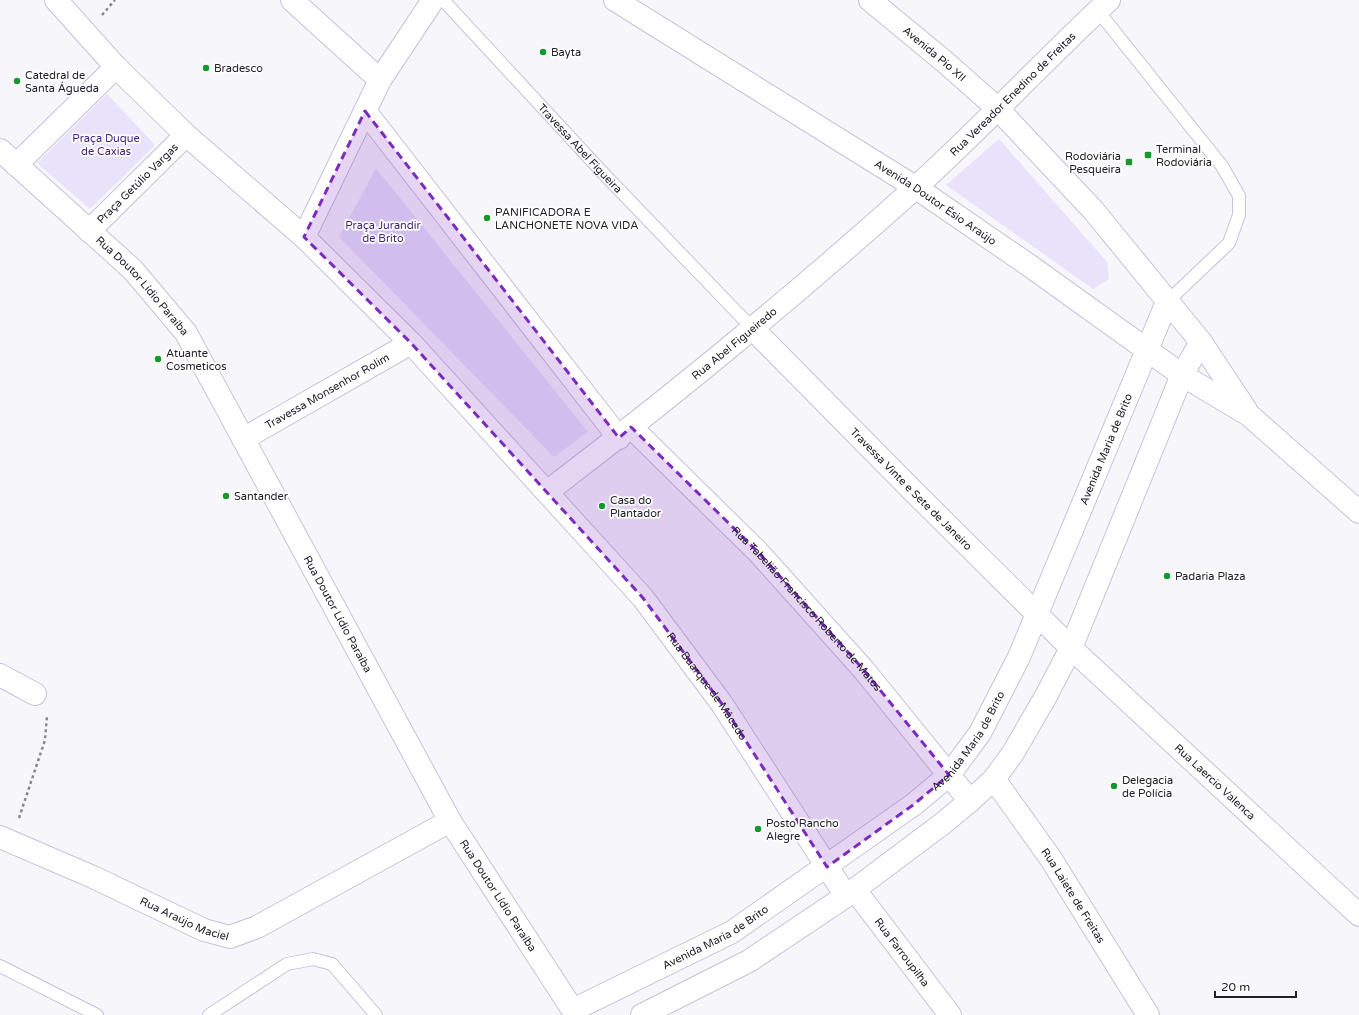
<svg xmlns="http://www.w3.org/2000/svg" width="1359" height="1015" viewBox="0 0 1359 1015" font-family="'Varela Round',sans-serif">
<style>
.green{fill:#e8e3fa}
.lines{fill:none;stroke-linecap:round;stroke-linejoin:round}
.lane-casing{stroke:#c7c2da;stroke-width:14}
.street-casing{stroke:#c7c2da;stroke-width:24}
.secondary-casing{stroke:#c7c2da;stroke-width:24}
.path{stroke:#88878e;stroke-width:2.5;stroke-dasharray:3 3;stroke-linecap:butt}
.lane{stroke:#fff;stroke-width:12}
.street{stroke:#fff;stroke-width:22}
.secondary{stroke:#fff;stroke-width:22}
.marked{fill:#7b2cbf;fill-opacity:0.2;stroke:#7b2cbf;stroke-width:3;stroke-dasharray:8 5;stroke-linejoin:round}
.poi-dot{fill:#15982c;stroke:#fff;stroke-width:1.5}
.labels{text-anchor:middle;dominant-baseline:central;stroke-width:3.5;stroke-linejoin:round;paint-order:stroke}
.poi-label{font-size:11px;fill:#222029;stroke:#fff;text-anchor:start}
.street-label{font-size:11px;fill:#222029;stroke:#fff}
.park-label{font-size:11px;fill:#411f7a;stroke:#fff}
</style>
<rect width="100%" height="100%" fill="#f7f6fb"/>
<!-- green -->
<g class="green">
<path d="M107,94L155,145L90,209L37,163Z"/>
<path d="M999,139L1107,262L1109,279L1093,289L946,185Z"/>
<path d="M376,168L588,432L554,457L339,237Z"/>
</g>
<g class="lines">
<defs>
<g id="lane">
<path id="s1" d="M443,0L603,173L753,329"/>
<path d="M1098,11L1222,166L1239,196V215L1229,243L1167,302"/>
<path d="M0,966L97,1015"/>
<path d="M209,1015L287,964L313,959L332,964L376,1015"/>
</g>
<g id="street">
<path d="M292,0L380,80"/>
<path d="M365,111L619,438"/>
<path d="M304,237L380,80L433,0"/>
<path id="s2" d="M753,329L912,490L1071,648L1359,915"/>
<path id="s3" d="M631,427L759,553L863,669L970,801"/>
<path id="s4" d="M243,439L411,343"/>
<path id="s5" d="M547,492C674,395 797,294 915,188C982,127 1044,61 1109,0"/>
<path d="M0,675L35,694"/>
<path id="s6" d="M994,779L1051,859L1148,1015"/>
<path id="s7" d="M855,890L950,1015"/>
</g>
<g id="secondary">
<path id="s8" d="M56,0L116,67L186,135L304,237L411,343L643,598L722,704L846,896"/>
<path id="s9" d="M615,0L915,187L1030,266L1182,375L1249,415L1359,512"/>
<path id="s10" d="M870,0L945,62L997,108L1093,210L1201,342L1246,410"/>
<path id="s11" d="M0,150L133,270L186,333L450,821L576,1015"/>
<path d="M16,165L116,67"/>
<path id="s12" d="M89,231L186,135"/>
<path id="s13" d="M0,837L93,877L204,930L230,937L257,927L450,821"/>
<path id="s14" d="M573,1010L732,932L913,805L949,775L980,733L1019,657L1167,302"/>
<path d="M642,1015L749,961L846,896L942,824L970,801L994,779L1013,753L1046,696L1071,648L1182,375L1201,342"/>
</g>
</defs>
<!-- lane casing -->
<use href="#lane" class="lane-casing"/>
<!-- street casing -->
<use href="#street" class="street-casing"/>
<!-- secondary casing -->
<use href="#secondary" class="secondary-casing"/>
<!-- path -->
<g class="path">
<path d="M102,15L115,0"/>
<path d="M19,818L45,740L47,716"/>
</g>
<!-- lane -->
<use href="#lane" class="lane"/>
<!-- street -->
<use href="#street" class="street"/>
<!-- secondary -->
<use href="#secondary" class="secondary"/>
</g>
<!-- marked area -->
<path class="marked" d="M365,111L619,438L631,427L759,553L863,669L949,775L913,805L827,867L722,704L643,598L411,343L304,237Z"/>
<!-- markers -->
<g class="poi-dot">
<circle cx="543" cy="52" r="4"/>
<circle cx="206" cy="68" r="4"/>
<circle cx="17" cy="81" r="4"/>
<rect x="1144" y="151" width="8" height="8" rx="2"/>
<rect x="1125" y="158" width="8" height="8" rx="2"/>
<circle cx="487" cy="218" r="4"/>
<circle cx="158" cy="359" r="4"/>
<circle cx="226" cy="496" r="4"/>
<circle cx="602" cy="506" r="4"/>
<circle cx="1167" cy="576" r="4"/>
<circle cx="1114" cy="786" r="4"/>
<circle cx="758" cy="829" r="4"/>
</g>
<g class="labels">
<!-- poi labels -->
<g class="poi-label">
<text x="551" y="52">Bayta</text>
<text x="214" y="68">Bradesco</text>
<text x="25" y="75">Catedral de<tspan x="25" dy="13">Santa Águeda</tspan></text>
<text x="1156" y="149">Terminal<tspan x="1156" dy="13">Rodoviária</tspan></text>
<text x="1121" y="156" text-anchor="end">Rodoviária<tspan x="1121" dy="13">Pesqueira</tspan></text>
<text x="495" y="212">PANIFICADORA E<tspan x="495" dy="13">LANCHONETE NOVA VIDA</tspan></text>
<text x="166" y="353">Atuante<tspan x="166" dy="13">Cosmeticos</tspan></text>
<text x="234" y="496">Santander</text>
<text x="610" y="500">Casa do<tspan x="610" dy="13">Plantador</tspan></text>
<text x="1175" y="576">Padaria Plaza</text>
<text x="1122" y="780">Delegacia<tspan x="1122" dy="13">de Polícia</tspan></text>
<text x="766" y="823">Posto Rancho<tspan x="766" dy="13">Alegre</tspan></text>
</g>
<!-- street labels -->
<g class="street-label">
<text stroke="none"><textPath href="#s10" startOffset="84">Avenida Pio XII</textPath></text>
<text stroke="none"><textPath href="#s5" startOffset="613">Rua Vereador Enedino de Freitas</textPath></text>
<text stroke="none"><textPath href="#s1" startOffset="202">Travessa Abel Figueira</textPath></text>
<text stroke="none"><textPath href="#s12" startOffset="68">Praça Getúlio Vargas</textPath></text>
<text stroke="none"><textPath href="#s9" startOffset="379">Avenida Doutor Ésio Araújo</textPath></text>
<text stroke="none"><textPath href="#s11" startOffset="197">Rua Doutor Lídio Paraíba</textPath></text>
<text stroke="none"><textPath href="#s5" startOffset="239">Rua Abel Figueiredo</textPath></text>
<text stroke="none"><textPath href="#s4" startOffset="97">Travessa Monsenhor Rolim</textPath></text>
<text stroke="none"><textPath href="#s14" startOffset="808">Avenida Maria de Brito</textPath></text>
<text stroke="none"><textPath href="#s2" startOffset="225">Travessa Vinte e Sete de Janeiro</textPath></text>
<text stroke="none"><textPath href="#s3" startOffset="253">Rua Tabelião Francisco Roberto de Matos</textPath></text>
<text stroke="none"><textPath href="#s11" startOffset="581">Rua Doutor Lídio Paraíba</textPath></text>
<text stroke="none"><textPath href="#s8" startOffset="948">Rua Buarque de Mâcedo</textPath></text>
<text stroke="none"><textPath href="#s14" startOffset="484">Avenida Maria de Brito</textPath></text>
<text stroke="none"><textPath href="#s2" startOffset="647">Rua Laercio Valenca</textPath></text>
<text stroke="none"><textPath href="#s11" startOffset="905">Rua Doutor Lídio Paraíba</textPath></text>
<text stroke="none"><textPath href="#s6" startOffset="141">Rua Laiete de Freitas</textPath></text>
<text stroke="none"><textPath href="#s13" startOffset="202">Rua Araújo Maciel</textPath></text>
<text stroke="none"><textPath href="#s14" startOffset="160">Avenida Maria de Brito</textPath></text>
<text stroke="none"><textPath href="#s7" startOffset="78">Rua Farroupilha</textPath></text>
</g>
<!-- park labels -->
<g class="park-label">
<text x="106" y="138">Praça Duque<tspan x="106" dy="13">de Caxias</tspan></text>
<text x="383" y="225">Praça Jurandir<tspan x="383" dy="13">de Brito</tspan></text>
</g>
</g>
<!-- scale -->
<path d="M1215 991v6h81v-6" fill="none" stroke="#222029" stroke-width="2"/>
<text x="1221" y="991" font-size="12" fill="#222029" stroke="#ffffff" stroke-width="3" paint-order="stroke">20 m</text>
</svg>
